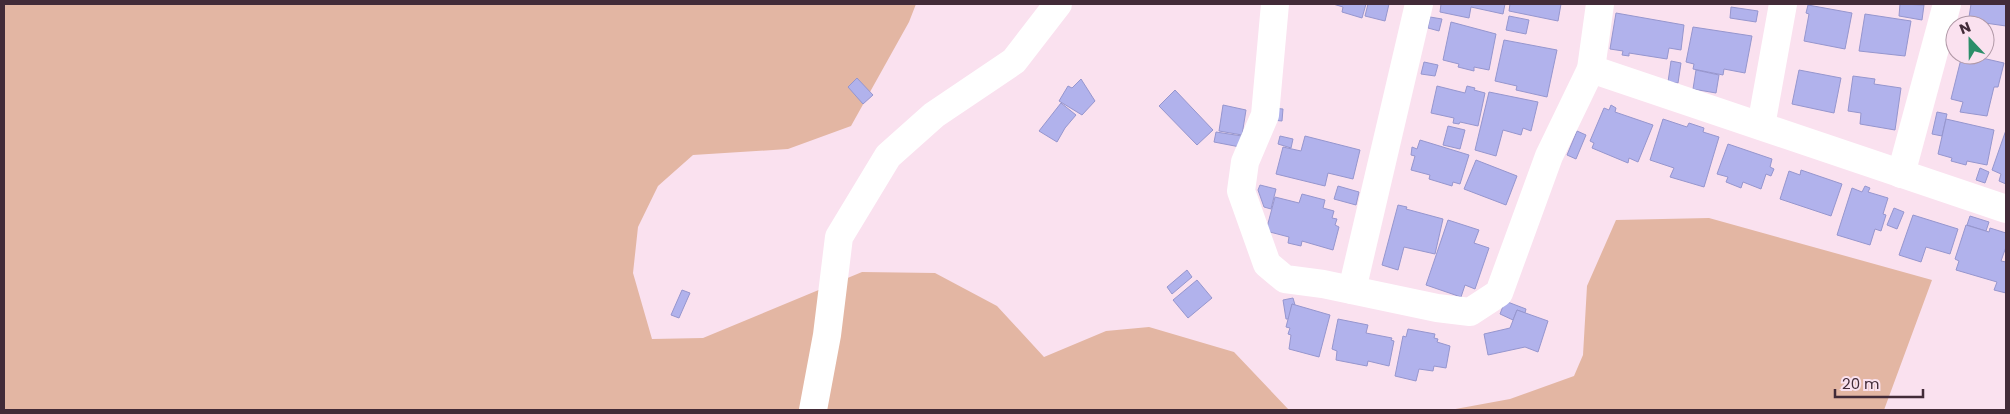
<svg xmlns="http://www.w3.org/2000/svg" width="2010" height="414" viewBox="0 0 2010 414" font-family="Poppins,sans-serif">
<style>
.green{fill:#e3b6a3}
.building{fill:#b1b2ec;stroke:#9696ce}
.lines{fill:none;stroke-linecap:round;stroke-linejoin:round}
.street{stroke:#fff;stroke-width:28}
</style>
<rect width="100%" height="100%" fill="#fae1ef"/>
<!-- green -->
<g class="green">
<path d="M4,4H916L909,22L851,126L788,149L693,155L658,186L638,227L633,273L652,339L703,338L862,272L935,273L997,306L1044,357L1106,331L1149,327L1234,352L1289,410H4Z"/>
<path d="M1709,218L1932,280L1884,410H1450L1510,399L1574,376L1583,355L1587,286L1616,220Z"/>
</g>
<!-- building -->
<g class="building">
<path d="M1333,4H1366L1362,18L1342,12L1343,7Z"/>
<path d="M1368,4H1389L1385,21L1365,16Z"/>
<path d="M1441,4H1505L1503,14L1471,7L1469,18L1440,12Z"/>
<path d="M1510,4H1561L1558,21L1509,11Z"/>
<path d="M1900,4L1924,5L1922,20L1899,16Z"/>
<path d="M1971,4H2006V26L1985,23L1984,25L1968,24Z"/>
<path d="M1808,5L1852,13L1845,49L1804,41L1809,14L1806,13Z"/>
<path d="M1731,7L1758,11L1756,22L1730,18Z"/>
<path d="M1616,13L1684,25L1681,50L1669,48L1667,59L1629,53V56L1622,55L1623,51L1610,49Z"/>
<path d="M1865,14L1911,21L1905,56L1859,51Z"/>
<path d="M1509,16L1529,20L1526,34L1506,30Z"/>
<path d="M1430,17L1442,19L1439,31L1428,28Z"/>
<path d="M1451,22L1496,34L1489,70L1474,67V71L1458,67L1459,64L1443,60Z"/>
<path d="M1693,27L1752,36L1745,73L1724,69L1723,75L1693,69L1694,64L1686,62Z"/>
<path d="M1504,40L1557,50L1547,97L1516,90L1517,86L1495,81Z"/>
<path d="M1962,55H1969L2004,63L1998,87H1994L1987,116L1960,112L1963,102L1951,99Z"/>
<path d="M1671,61L1681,63L1678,83L1668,82Z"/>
<path d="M1424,62L1438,65L1435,76L1421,74Z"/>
<path d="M1696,70L1719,75L1716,93L1693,89Z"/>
<path d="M1799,70L1841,78L1834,113L1792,104Z"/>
<path d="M1853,76L1875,79L1874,84L1901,88L1895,130L1860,124L1861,113L1848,111Z"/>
<path d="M857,78L873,95L863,104L848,87Z"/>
<path d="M1081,79L1095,101L1082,115L1059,101L1068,86L1072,88Z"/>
<path d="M1437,86L1465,93L1467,86L1475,88L1474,90L1485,93L1478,126L1460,122L1459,124L1453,123L1454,118L1431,113Z"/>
<path d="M1175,90L1213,130L1197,145L1159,106Z"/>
<path d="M1489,92L1538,102L1531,131L1523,128L1521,135L1503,130L1496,156L1475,150Z"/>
<path d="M1061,103L1076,115L1065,128L1057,142L1039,131Z"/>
<path d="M1223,105L1246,110L1242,135L1219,131Z"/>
<path d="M1611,105L1616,108L1615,112L1653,125L1638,162L1629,158L1628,163L1592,148L1594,143L1590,141L1604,108L1609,110Z"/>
<path d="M1272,108L1283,109L1282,121L1272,120Z"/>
<path d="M1937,112L1947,114L1942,136L1932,134Z"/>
<path d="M1663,119L1687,127L1689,123L1704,128L1703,132L1719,137L1704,187L1670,177L1674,168L1650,160Z"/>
<path d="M1946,119L1994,130L1987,165L1967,161L1966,165L1951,161L1952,158L1938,154Z"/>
<path d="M1448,126L1465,130L1460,149L1443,145Z"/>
<path d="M2006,130V184L1999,181L2001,174L1992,170Z"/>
<path d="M1577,131L1586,135L1576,159L1567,155Z"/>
<path d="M1216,132L1242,136L1240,147L1214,142Z"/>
<path d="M1280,136L1293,139L1291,148L1278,144Z"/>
<path d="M1305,136L1360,150L1353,179L1328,173L1325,186L1276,174L1283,147L1301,151Z"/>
<path d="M1420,140L1469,155L1460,184L1453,182L1452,186L1429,179L1430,175L1411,170L1415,156L1411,155L1412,147L1417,149Z"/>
<path d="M1728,144L1772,159L1770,167L1774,169L1771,176L1766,174L1761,189L1743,182L1741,188L1726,182L1728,177L1717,174Z"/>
<path d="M1476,160L1517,176L1506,205L1464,189Z"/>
<path d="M1980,168L1989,172L1985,183L1976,180Z"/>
<path d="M1801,170L1842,184L1831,216L1780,199L1789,171L1800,175Z"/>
<path d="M1260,185L1276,189L1271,209L1264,207L1258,190Z"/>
<path d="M1338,186L1359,192L1356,205L1334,199Z"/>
<path d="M1865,186L1870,188L1868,192L1888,198L1883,214L1886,215L1881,231L1875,229L1870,245L1837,235L1852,188L1862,192Z"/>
<path d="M1302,194L1325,200L1323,208L1334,211L1332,218L1337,219L1335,225L1339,227L1333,250L1302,241L1301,246L1288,243L1289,237L1266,231L1275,197L1299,203Z"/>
<path d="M1398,205L1407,207L1406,209L1443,219L1435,254L1404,247L1398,270L1382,265Z"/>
<path d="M1894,208L1904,212L1897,229L1887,225Z"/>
<path d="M1913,215L1958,229L1950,254L1926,247L1921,262L1899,255Z"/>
<path d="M1970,216L1989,222L1986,231L1967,225Z"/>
<path d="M1448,220L1479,230L1474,243L1489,248L1475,289L1465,285L1461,297L1426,285Z"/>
<path d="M1966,225L1989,232L1990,228L2006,233V247L2001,261L2006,262V293L1994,290L1997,282L1956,270L1959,261L1955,259Z"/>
<path d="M1187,270L1192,277L1172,294L1167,287Z"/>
<path d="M1197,280L1212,298L1188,318L1173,300Z"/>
<path d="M682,290L690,293L679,318L671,315Z"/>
<path d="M1293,298L1295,305L1292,304L1289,319H1286L1283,300Z"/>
<path d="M1505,301L1526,309L1525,313L1517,310L1513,320L1500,314Z"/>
<path d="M1292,304L1330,315L1319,357L1289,349L1291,335L1288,334L1290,328L1286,327Z"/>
<path d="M1517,310L1548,321L1538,352L1525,347L1488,355L1484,334L1510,328Z"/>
<path d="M1338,319L1368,325L1366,333L1392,338L1391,340L1394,341L1389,366L1368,361L1367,366L1336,360L1337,351L1332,349Z"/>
<path d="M1408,329L1435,334L1434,338L1438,339L1437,342L1450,346L1446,368L1434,366L1433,371L1419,369L1416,381L1395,376L1403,336L1406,337Z"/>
</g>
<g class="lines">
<!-- street -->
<g class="street">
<path d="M1275,4L1265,115L1245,162L1241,191L1267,264L1285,279L1323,284L1437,308L1470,312L1499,293L1549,156L1591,69L1600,4"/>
<path d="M1591,69L2006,209"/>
<path d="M1761,126L1783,4"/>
<path d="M1901,174L1947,4"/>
<path d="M1352,290L1419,4"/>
<path d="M813,410L827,335L839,237L888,156L934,115L1014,61L1058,4"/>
</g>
</g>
<!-- border -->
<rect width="2010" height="414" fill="none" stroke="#422b38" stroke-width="10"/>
<!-- north arrow -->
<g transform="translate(1970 40) rotate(338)"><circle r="24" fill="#fae1ef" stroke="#b098a6"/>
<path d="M0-4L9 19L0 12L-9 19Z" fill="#2b8e69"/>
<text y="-8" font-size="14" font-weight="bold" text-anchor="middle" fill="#422b38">N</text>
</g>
<!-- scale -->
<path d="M1835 389v8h88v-8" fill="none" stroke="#422b38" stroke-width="2.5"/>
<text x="1842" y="389" font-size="15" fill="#422b38" stroke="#fae1ef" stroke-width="4" paint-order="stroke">20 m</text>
</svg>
